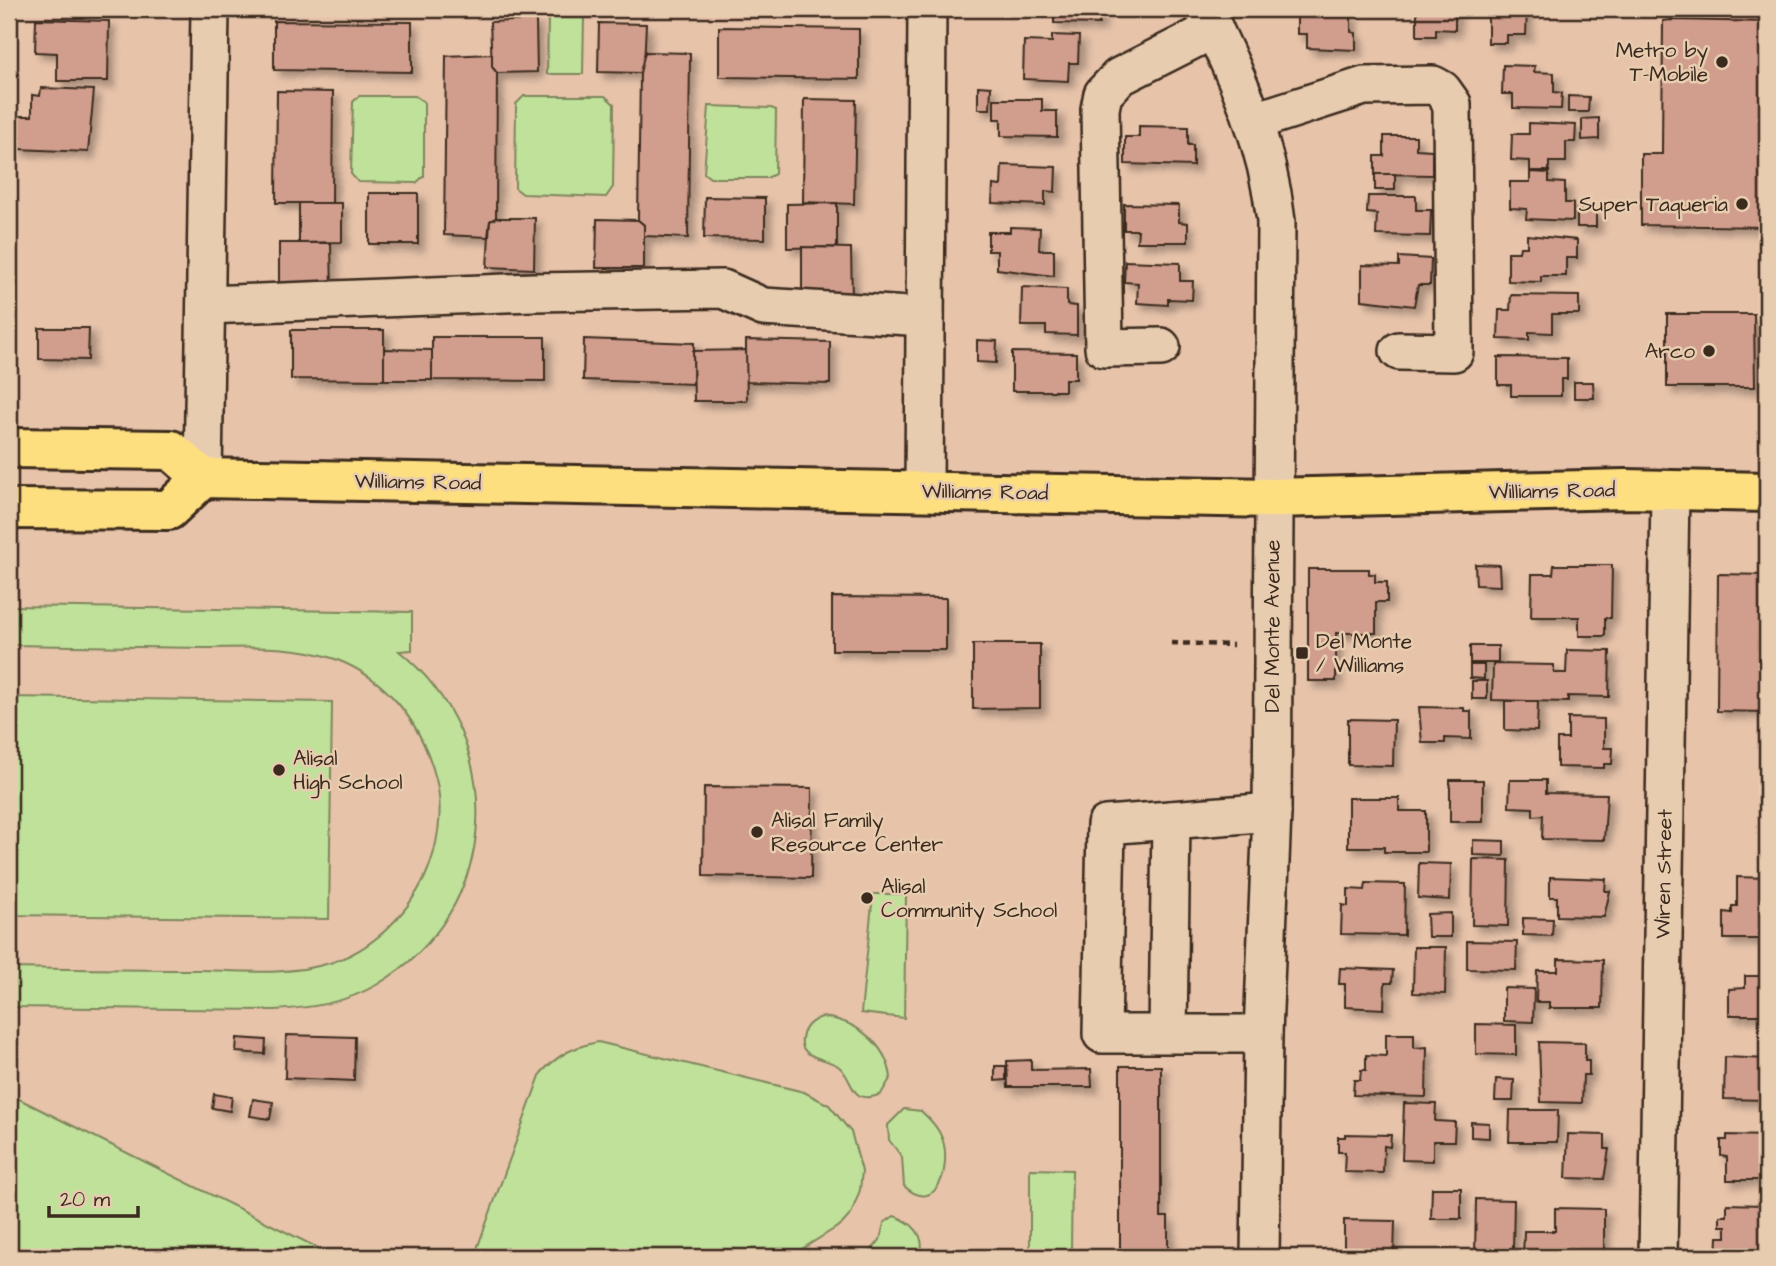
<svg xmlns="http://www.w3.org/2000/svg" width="1776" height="1266" viewBox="0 0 1776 1266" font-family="'Architects Daughter',sans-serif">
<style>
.green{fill:#c0e19a;stroke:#7e865c;stroke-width:2}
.building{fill:#d19e8e;stroke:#3b2a1e;stroke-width:2;filter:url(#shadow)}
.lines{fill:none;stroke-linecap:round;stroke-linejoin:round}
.minor-casing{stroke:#3b2a1e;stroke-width:42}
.major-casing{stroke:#3b2a1e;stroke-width:44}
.path{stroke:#3b2a1e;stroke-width:4.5;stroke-dasharray:7 5;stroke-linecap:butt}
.minor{stroke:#e7ccaf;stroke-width:37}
.major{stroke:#fedf80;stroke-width:38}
.poi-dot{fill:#3b2a1e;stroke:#e7ccaf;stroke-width:2.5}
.labels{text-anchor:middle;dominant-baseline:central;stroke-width:5;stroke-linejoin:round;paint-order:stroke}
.poi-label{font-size:21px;fill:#3b2a1e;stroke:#e7ccaf;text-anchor:start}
.street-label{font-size:21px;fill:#3b2a1e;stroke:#e7ccaf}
</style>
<defs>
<filter id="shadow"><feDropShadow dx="6" dy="6" stdDeviation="3.5" flood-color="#0004"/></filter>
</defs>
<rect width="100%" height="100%" fill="#e7c3aa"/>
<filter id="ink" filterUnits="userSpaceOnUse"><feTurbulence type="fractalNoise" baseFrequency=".0143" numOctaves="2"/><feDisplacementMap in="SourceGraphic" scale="14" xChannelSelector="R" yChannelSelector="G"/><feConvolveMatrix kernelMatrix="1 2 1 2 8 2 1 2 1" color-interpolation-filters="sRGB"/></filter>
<g filter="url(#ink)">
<!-- green -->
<g class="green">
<path d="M548,15L584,16L583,74H547Z"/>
<path d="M359,96H415L424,102V176L416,183L358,182L351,174L353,102Z"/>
<path d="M524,96H605L614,104L613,187L606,197L523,194L515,188L516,104Z"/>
<path d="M709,106L771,108L776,110L775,174L767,178H710L704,173Z"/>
<path d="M9,606L412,612V650L399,651C511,742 502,910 378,984C346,1003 311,1008 275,1010L9,1007V968C72,969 135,970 199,970C242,971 288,976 330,963C372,950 406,916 425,877C438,848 444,810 436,779C422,725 389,679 335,659C294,644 247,648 204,648C139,647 74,646 9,645Z"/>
<path d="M9,697L332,702L329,919L9,915Z"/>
<path d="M873,894H906L904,1018L861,1013Z"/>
<path d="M822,1017C855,1020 886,1043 891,1077L881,1094C848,1107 855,1078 838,1066C825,1057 795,1059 803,1034C806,1025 814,1019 822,1017Z"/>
<path d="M598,1042L804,1092L829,1105L851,1132L862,1171L860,1190L851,1214L842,1224L789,1257H474L541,1073C559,1054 573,1047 598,1042Z"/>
<path d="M9,1094L336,1257H9Z"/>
<path d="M904,1109L921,1111C930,1119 938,1127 942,1138C952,1164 938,1217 904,1186L902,1157L889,1140L888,1125Z"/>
<path d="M1030,1169L1072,1170L1071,1250H1030Z"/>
<path d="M894,1216C913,1222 927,1236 920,1257H866L880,1240L884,1223Z"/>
</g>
<!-- building -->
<g class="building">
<path d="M1054,9H1100L1099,24L1054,23Z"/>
<path d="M1297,9H1328L1327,13L1351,14V32L1356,33V50L1307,48V34H1297Z"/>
<path d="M1417,9H1455V30L1436,29V36H1417Z"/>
<path d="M1488,9H1527L1526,35H1507V43H1488Z"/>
<path d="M1671,9H1767V22L1671,20Z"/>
<path d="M36,19L109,21L108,81H57V53L35,52Z"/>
<path d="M536,20L537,72L497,73L492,67L490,22Z"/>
<path d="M1671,20L1767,22V227L1641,225V154H1662L1663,21Z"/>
<path d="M274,21L412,22V72L274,70Z"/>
<path d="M599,23L646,24L644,66L640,73L598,72Z"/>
<path d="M719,27L859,29V79L719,77Z"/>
<path d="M1052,35L1079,36L1078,63H1069L1068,81L1023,79L1024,41L1052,42Z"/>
<path d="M645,52L690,53L688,238L644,236V225L638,220L640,73Z"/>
<path d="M492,54V67L497,73L496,218L490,221L488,237L444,235L446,56Z"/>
<path d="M1503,65L1535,66L1534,72L1554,73V92L1562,93L1561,109L1513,108V94H1502Z"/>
<path d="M978,86L991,87L990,109H978Z"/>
<path d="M41,88L94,90L88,152L17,149L18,116H32V95L40,96Z"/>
<path d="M277,91L333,92L332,203H276Z"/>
<path d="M1568,96L1589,97L1588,112H1568Z"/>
<path d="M804,99L856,100L854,204L803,202Z"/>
<path d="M994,99H1042V111H1057V137L1001,136V119H994Z"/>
<path d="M1599,118V139L1582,140V119Z"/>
<path d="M1529,123L1576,125L1575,142H1566V162H1549V171H1530V161L1511,160L1512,134H1529Z"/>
<path d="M1139,126L1188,127V145H1193V166L1125,164V137H1139Z"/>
<path d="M1384,136H1416V149L1432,150V175L1375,174V156H1384Z"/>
<path d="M1002,165L1056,167L1055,192L1045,191V205L992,203L993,185L1001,186Z"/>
<path d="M1530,172L1549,173V182L1565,183V203H1573V221L1526,219L1527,209L1510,208V182H1530Z"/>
<rect x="1375" y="174" width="20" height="16"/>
<rect x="369" y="193" width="49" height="51"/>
<path d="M1368,196H1416V210H1431L1430,236L1376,235L1377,214L1367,213Z"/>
<path d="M705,197L765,198V239L704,238Z"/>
<path d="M299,203H342V242L299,243Z"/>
<path d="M837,203V247L787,248V204Z"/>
<path d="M1124,204L1179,205V222L1188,223V242H1137L1138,230H1124Z"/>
<path d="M1577,210L1596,211V227H1577Z"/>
<path d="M496,218H535L534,269L487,267L490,221Z"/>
<path d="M597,219L638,220L644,225V268H596Z"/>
<path d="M1010,227L1040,228L1039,250H1054V276L997,269V251H988V232H1010Z"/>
<path d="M1527,235L1577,240V258H1566V276H1541V282L1508,281V252H1519L1520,247H1527Z"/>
<path d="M279,243H331L332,292L279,293Z"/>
<path d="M802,247L851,248L852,299H802Z"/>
<path d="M1399,257L1431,259L1430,285H1418L1414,306L1362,300V265L1399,266Z"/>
<path d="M1125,261L1180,263V281H1193L1192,300L1168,299V305L1137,303L1138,283L1124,282Z"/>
<path d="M1022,287L1067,289V305L1077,306V335L1046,334V326H1021Z"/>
<path d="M1511,295L1579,296V314H1552V333L1529,332V340L1498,339L1499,310H1510Z"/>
<path d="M1667,314H1754L1755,387H1667Z"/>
<path d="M39,328H89L88,360L39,359Z"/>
<path d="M291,330H384V380L291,379Z"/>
<path d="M432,337H545V381L432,380Z"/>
<path d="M584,339L694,343L693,384L583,380Z"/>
<path d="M746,340L830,342V384L746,382Z"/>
<path d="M977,340L997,341L996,363L977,362Z"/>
<path d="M384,349L432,350V380H384Z"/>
<path d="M746,350L747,401H694L693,351Z"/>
<path d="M1012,352L1076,353V379H1065V391H1012Z"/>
<path d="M1498,357L1567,358V379H1561V396H1511V385H1498Z"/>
<path d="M1574,382H1593L1594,398H1574Z"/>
<path d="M1475,564L1499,565L1500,586L1476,585Z"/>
<path d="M1554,565H1612L1611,618H1605V636H1579V617H1531L1532,574H1553Z"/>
<path d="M1308,569H1369V574H1375V582H1387V602H1376V633H1336V681H1308Z"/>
<path d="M1718,574L1767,575V712L1717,711Z"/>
<path d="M832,597L946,598V650H832Z"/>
<path d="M973,644H1040V708L973,709Z"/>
<rect x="1470" y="646" width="28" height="17"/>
<path d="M1567,650L1610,651L1609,697L1568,696V702L1492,700L1493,664L1554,665V673H1566Z"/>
<path d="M1470,665H1484V679L1470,678Z"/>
<rect x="1472" y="681" width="15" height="18"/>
<path d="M1505,701H1538L1537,731L1505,730Z"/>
<path d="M1419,707L1464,708V711H1471V739L1445,738V743H1422Z"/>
<path d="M1568,718L1604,719V748H1613L1612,764H1604V768L1557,767V739H1568Z"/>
<path d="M1348,719L1394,720L1393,766L1348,765Z"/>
<rect x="1450" y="780" width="33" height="42"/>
<path d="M1510,780H1546V793L1607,794L1604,840L1542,839L1543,815L1533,816V808L1509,807Z"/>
<path d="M704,787L812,788L811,878L703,876Z"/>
<path d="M1348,798H1399V811H1426V852H1384V847H1348Z"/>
<path d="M1473,840L1504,841V856L1473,855Z"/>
<path d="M1473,859L1509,860L1508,926L1472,925Z"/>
<path d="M1419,863L1451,864L1450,900L1418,898Z"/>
<path d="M1550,877L1606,879L1605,891H1610L1604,917L1557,916V897H1550Z"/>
<path d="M1737,877L1767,878V939H1724V912L1732,913V906H1737Z"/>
<path d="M1366,883L1405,884L1404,935L1341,934L1342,905L1348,906V889L1365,890Z"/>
<path d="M1451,913V937H1428L1427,914Z"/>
<path d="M1523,918L1553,919L1552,936L1523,935Z"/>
<path d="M1467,941L1517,942L1516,970L1467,969Z"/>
<path d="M1414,947H1446L1445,994L1413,993Z"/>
<path d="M1558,959L1603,960L1602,1008H1549V1002H1536L1537,971H1558Z"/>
<path d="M1340,968L1393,970L1392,983H1385L1384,1009L1345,1007V984H1339Z"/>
<path d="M1745,976H1767V1015H1729V989L1745,988Z"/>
<path d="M1504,988L1534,989L1533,1022L1504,1021Z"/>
<path d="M1476,1024L1516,1025V1055L1476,1054Z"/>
<path d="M1386,1034H1414V1048L1427,1047L1426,1097L1353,1095L1354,1080H1360L1361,1070H1366V1055L1386,1056Z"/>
<path d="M286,1035L355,1037L354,1081L285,1078Z"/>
<path d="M237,1038L266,1040L265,1054L236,1052Z"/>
<path d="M1539,1042L1585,1043V1061H1589V1075H1583L1582,1103L1541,1102Z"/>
<path d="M1725,1057L1767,1059V1100L1724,1099Z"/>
<path d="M1031,1060V1070L1091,1069L1092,1087H1008L1007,1061Z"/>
<path d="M995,1066H1006V1080L995,1081Z"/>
<path d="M1120,1066H1161V1217H1168V1257H1120Z"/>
<path d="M1496,1079L1514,1080L1513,1101H1495Z"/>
<path d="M214,1094L232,1097L230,1111L212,1108Z"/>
<path d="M253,1099L273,1102L270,1119L250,1116Z"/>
<path d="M1404,1103L1436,1104L1435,1121L1455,1122L1454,1141H1433V1161L1402,1160Z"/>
<path d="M1510,1110H1558L1557,1142H1509Z"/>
<path d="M1471,1122L1489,1123V1138L1471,1137Z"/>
<path d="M1345,1134L1391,1135L1390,1147L1384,1146L1383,1173L1344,1172L1345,1152H1338V1137H1345Z"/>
<path d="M1568,1134L1605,1135V1149H1609L1604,1179L1566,1178Z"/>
<path d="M1727,1135L1767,1136V1180H1727V1157L1721,1156V1140H1727Z"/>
<path d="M1432,1188H1461V1219H1431Z"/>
<path d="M1476,1199L1514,1200L1513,1251H1499V1257H1475Z"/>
<path d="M1727,1204L1762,1205V1228H1767V1257H1717L1718,1237H1726V1226H1720V1216H1727Z"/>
<path d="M1555,1208L1604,1209V1257H1523L1524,1231H1555Z"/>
<path d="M1344,1220L1395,1221L1394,1257H1344Z"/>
</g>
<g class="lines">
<defs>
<g id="minor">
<path d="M1204,9C1239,80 1267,141 1276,221L1272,812L1263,1034L1260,1257"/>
<path d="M1255,121L1364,86L1433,85L1442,90L1452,104L1454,352L1399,351"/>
<path d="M206,305L533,292L723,289L763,307L925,317"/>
<path d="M1161,347L1104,348L1100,109L1103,94L1119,77L1214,29"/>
<path d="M203,478L210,9"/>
<path d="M924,491L927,9"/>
<path d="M1168,1033L1171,820"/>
<path d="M1263,1034H1102L1106,825L1272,812"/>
<path d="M1658,1257L1670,491"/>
</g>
<g id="major">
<path d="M9,448L171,450L203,478L1273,498L1625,489L1767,492"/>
<path d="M9,509L169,510L203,478"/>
</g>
</defs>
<!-- minor casing -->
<use href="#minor" class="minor-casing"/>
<!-- major casing -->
<use href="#major" class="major-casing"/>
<!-- path -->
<path class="path" d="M1171,643L1233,645"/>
<!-- minor -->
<use href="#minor" class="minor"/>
<!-- major -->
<use href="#major" class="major"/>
</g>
</g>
<!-- markers -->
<g class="poi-dot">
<circle cx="1722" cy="62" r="7"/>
<circle cx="1742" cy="204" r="7"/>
<circle cx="1709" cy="351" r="7"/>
<rect x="1295" y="646" width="14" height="14" rx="3.5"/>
<circle cx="279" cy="770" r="7"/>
<circle cx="757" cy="832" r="7"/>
<circle cx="867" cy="898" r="7"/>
</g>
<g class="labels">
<!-- poi labels -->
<g class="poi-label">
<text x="1708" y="50" text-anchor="end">Metro by<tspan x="1708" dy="24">T-Mobile</tspan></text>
<text x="1728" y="204" text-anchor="end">Super Taqueria</text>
<text x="1695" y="351" text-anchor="end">Arco</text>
<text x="1316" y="641">Del Monte<tspan x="1316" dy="24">/ Williams</tspan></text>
<text x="293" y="758">Alisal<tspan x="293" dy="24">High School</tspan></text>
<text x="771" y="820">Alisal Family<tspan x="771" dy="24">Resource Center</tspan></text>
<text x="881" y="886">Alisal<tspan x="881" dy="24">Community School</tspan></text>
</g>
<!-- street labels -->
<g class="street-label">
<text transform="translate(418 482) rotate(1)">Williams Road</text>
<text transform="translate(1552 491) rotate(-1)">Williams Road</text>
<text transform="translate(985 492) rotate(1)">Williams Road</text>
<text transform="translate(1272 626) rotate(-90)">Del Monte Avenue</text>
<text transform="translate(1664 874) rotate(-89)">Wiren Street</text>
</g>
</g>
<!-- margin -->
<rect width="1776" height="1266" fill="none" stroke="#e7ccaf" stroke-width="35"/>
<rect x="18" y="18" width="1741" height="1231" fill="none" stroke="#3b2a1e" stroke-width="2.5" filter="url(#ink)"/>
<!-- scale -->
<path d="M49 1206v10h89v-10" fill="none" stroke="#3b2a1e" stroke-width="3.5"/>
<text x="60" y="1206" font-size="21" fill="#3b2a1e" stroke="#e7ccaf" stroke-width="5" paint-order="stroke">20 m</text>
</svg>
